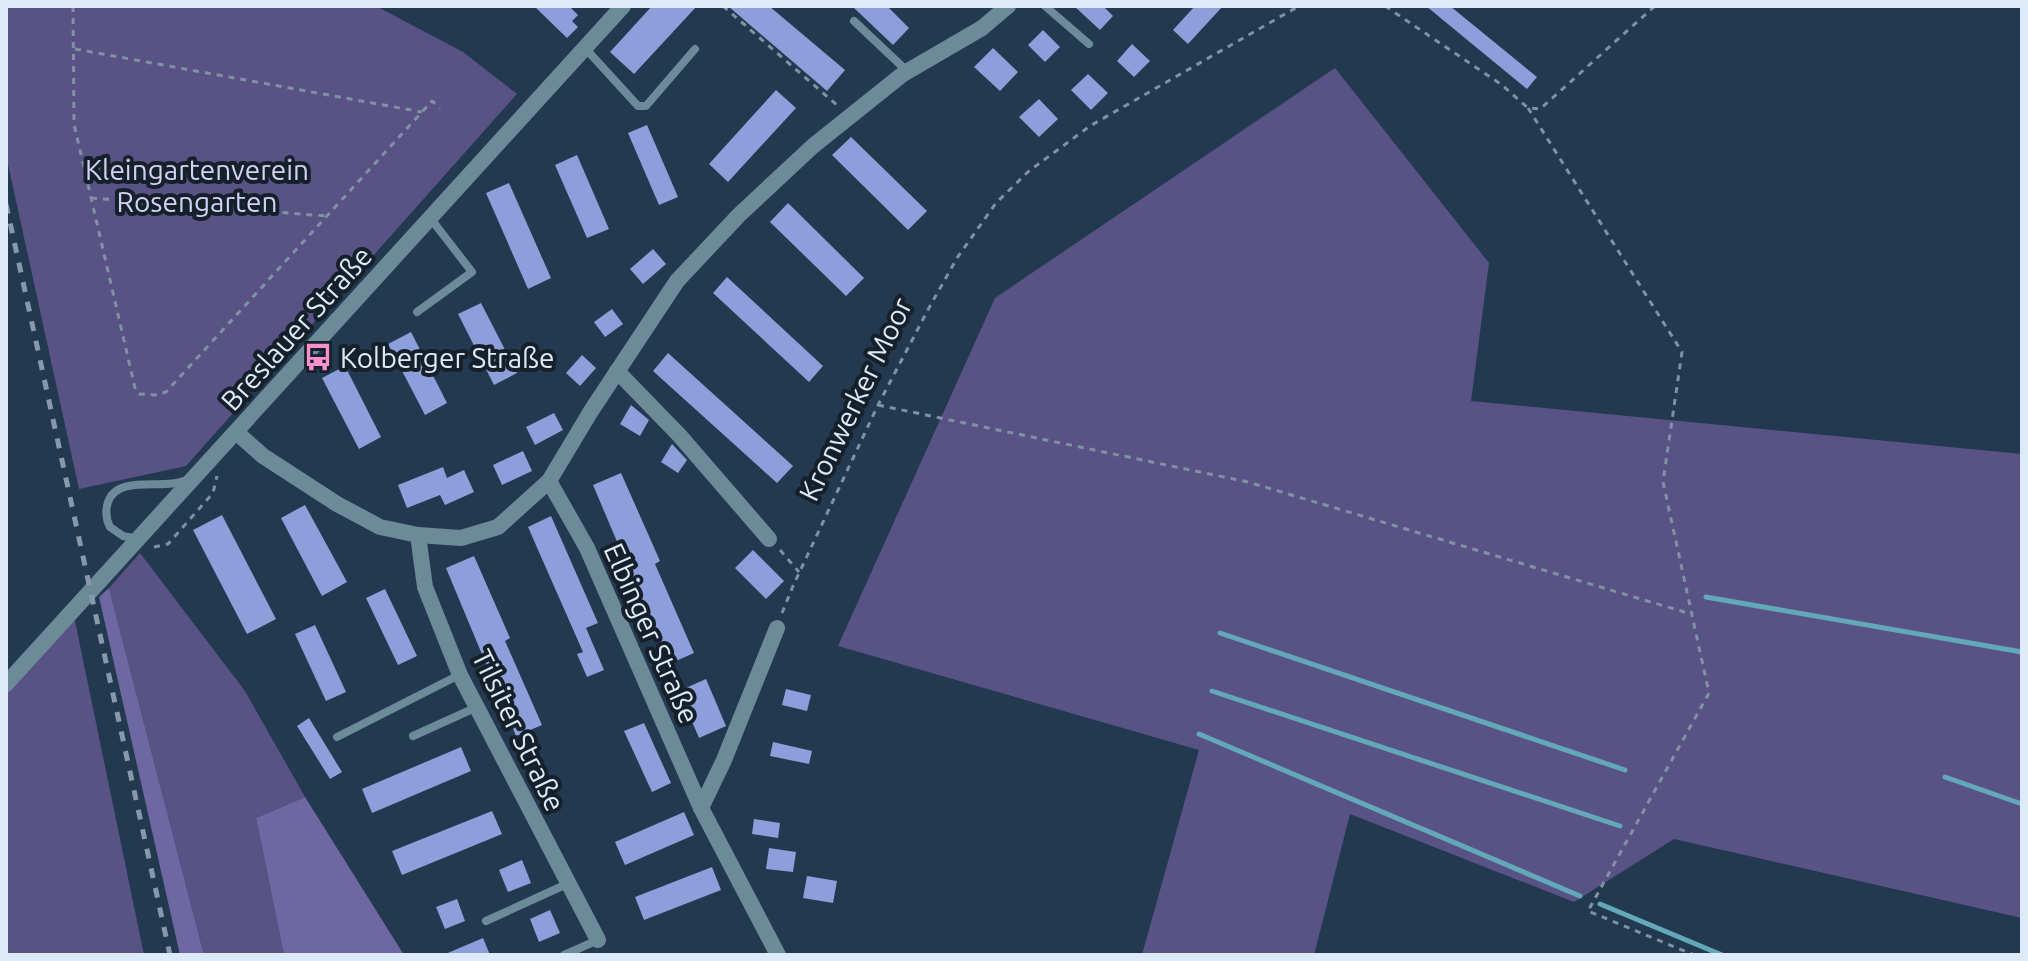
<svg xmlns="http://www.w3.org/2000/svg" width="2028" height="961" viewBox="0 0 2028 961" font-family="Ubuntu,sans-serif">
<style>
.green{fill:#595385}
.forest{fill:#6e67a1}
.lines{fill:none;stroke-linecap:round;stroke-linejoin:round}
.stream{stroke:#62a8b9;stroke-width:5}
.building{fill:#8c9fda}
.path{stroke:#8091a4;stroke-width:3;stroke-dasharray:6 6;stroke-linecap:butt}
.lane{stroke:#6d8a99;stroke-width:8}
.street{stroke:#6d8a99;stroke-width:16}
.rail{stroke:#8798ab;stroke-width:5;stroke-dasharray:10 10;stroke-linecap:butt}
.labels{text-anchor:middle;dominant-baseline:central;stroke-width:8;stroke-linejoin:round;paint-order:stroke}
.park-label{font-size:28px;fill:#d3d1f3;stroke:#16202a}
.street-label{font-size:28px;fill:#ddeaf9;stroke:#16202a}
.poi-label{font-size:28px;fill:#ddeaf9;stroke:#16202a;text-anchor:start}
</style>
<rect width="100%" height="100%" fill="#233950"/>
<!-- green -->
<g class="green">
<path d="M6,6H376L463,52L517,94L186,466L79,489L6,155Z"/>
<path d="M1335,68L1489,263L1471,401L2022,454V918L1674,839L1574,902L1350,814L1314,955H1142L1199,750L838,646L995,298Z"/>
<path d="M140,553L245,691L305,797L256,818L284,955H204L109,588Z"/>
<path d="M73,611L82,655L144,955H6V684Z"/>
</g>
<!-- forest -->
<g class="forest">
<path d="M109,588L204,955H180L99,597Z"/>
<path d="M305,797L404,955H284L256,818Z"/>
</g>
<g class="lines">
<!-- stream -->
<g class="stream">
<path d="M1706,597L2022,652"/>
<path d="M1220,633L1625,770"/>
<path d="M1212,691L1620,826"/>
<path d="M1199,734L1580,896"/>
<path d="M1945,777L2022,804"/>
<path d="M1600,904L1722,955"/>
</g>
</g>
<!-- building -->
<g class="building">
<path d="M534,6H569L578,15L572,21L578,27L567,38Z"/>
<path d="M652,6H697L634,74L610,52Z"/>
<path d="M728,6H769L845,70L827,91Z"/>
<path d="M852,6H887L909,28L893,45Z"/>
<path d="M1074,6H1103L1113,16L1100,30Z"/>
<path d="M1195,6H1223L1188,44L1173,30Z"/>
<path d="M1426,6H1450L1537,77L1527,89Z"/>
<path d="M1043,30L1060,47L1045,62L1028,45Z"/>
<path d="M1132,44L1150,61L1134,77L1117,61Z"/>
<path d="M993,48L1018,72L1000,91L974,67Z"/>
<path d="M1088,74L1108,93L1091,110L1071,90Z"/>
<path d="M776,90L796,108L728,182L709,164Z"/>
<path d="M1039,99L1058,119L1039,137L1019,117Z"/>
<path d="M647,125L678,197L659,205L628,133Z"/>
<path d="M851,137L927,211L908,230L832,155Z"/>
<path d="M577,155L609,229L587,238L555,165Z"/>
<path d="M509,183L551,278L528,289L486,193Z"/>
<path d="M788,203L864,278L846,296L770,222Z"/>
<path d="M653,249L666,264L643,284L630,269Z"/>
<path d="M727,277L823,366L809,382L713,293Z"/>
<path d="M481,303L517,373L494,385L458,314Z"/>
<path d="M612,309L623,324L605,337L594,322Z"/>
<path d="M411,332L447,403L425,415L388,344Z"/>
<path d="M668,353L793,466L777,483L653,371Z"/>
<path d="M582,355L596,368L580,386L566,373Z"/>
<path d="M345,366L381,437L359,449L322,378Z"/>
<path d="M631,405L649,420L640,436L620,424Z"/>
<path d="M554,413L563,430L535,445L526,427Z"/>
<path d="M672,444L687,460L678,473L661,462Z"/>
<path d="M523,451L532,471L502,485L493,465Z"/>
<path d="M443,467L447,478L464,470L474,492L445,505L440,495L407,508L398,485Z"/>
<path d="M621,473L660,561L655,564L694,653L669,664L593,485Z"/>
<path d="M305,505L347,582L322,596L281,518Z"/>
<path d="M222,515L276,619L247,634L193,530Z"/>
<path d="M551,516L598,623L586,628L604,670L587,677L577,654L583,652L528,527Z"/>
<path d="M753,550L784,581L766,599L735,568Z"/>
<path d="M474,556L510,638L505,641L542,725L516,736L446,568Z"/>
<path d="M385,589L417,656L398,665L366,598Z"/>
<path d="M315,625L346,692L326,701L295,634Z"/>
<path d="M706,679L726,726L699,738L679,691Z"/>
<path d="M786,689L811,695L807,711L782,705Z"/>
<path d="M309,718L342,772L330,779L297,726Z"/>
<path d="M644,723L671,783L652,792L624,731Z"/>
<path d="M773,742L812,751L809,764L770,756Z"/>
<path d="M461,747L471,771L372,813L362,789Z"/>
<path d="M492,811L502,834L402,875L392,851Z"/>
<path d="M684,812L694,835L625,865L615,842Z"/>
<path d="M754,819L780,823L778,838L752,834Z"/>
<path d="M769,848L796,852L793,872L766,869Z"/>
<path d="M522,860L531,883L508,892L499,870Z"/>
<path d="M712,867L721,890L644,920L635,897Z"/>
<path d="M807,876L837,881L833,903L803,898Z"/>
<path d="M457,899L465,921L445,929L436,907Z"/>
<path d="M550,910L560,933L539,942L530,919Z"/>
<path d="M483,938L490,955H443Z"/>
</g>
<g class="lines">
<!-- path -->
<g class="path">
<path d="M73,6L74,124L135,388L139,394L156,395L166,392L432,101L440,108"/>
<path d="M723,6L838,106"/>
<path d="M1385,6L1502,85L1528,108L1540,109L1655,6"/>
<path d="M75,49L422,112"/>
<path d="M1528,108L1682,352L1663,482L1709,693L1588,911L1694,955"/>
<path d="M91,198L327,216"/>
<path d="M878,405L1248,482L1691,614"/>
<path d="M154,547L168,544L213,493L217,476"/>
<path d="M780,550L799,572"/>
<path d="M782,613L793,586L878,405L930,306L957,258L996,203L1029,171L1090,126L1299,6"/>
</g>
<!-- lane -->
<g class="lane">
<path d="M1045,6L1089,44"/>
<path d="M854,21L907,71"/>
<path d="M585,48L638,106H646L695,49"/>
<path d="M417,312L472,272L431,219"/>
<path d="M138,539L123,536L110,527C106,519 105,511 108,502C118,474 163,490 184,481"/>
<path d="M413,736L477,707"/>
<path d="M337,737L459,675"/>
<path d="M486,921L567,884"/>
<path d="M564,955L598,940"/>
</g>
<!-- street -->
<g class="street">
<path d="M617,371L680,436L769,539"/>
<path d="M236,432L263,456L337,504L380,527L418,535L461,538L498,527L549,481L591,411L677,281L739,215L813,146L903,74L982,28L1008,6"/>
<path d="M549,481L587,548L701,808L778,955"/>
<path d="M418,535L425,587L460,675L598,940"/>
<path d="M6,684L623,6"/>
<path d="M701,808L724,760L777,628"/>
</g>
<!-- rail -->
<path class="rail" d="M6,204L170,955"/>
</g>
<!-- icons -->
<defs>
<symbol id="bus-bare" viewBox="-9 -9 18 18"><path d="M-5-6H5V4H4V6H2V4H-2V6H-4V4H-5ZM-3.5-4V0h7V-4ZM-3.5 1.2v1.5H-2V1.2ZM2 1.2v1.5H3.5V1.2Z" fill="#f790cd" stroke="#16202a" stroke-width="2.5" paint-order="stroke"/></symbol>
</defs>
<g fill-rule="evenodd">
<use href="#bus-bare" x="298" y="337" width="40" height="40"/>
</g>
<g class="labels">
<!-- park labels -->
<g class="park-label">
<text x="197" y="169">Kleingartenverein<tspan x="197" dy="32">Rosengarten</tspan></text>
</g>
<!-- street labels -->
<g class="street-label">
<text transform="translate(296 328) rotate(-48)">Breslauer Straße</text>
<text transform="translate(855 399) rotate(-64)">Kronwerker Moor</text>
<text transform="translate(652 633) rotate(66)">Elbinger Straße</text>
<text transform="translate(519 730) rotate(64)">Tilsiter Straße</text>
</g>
<!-- poi labels -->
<g class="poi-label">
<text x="340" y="357">Kolberger Straße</text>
</g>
</g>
<!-- border -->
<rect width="2028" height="961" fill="none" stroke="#ddeaf9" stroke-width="16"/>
</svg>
